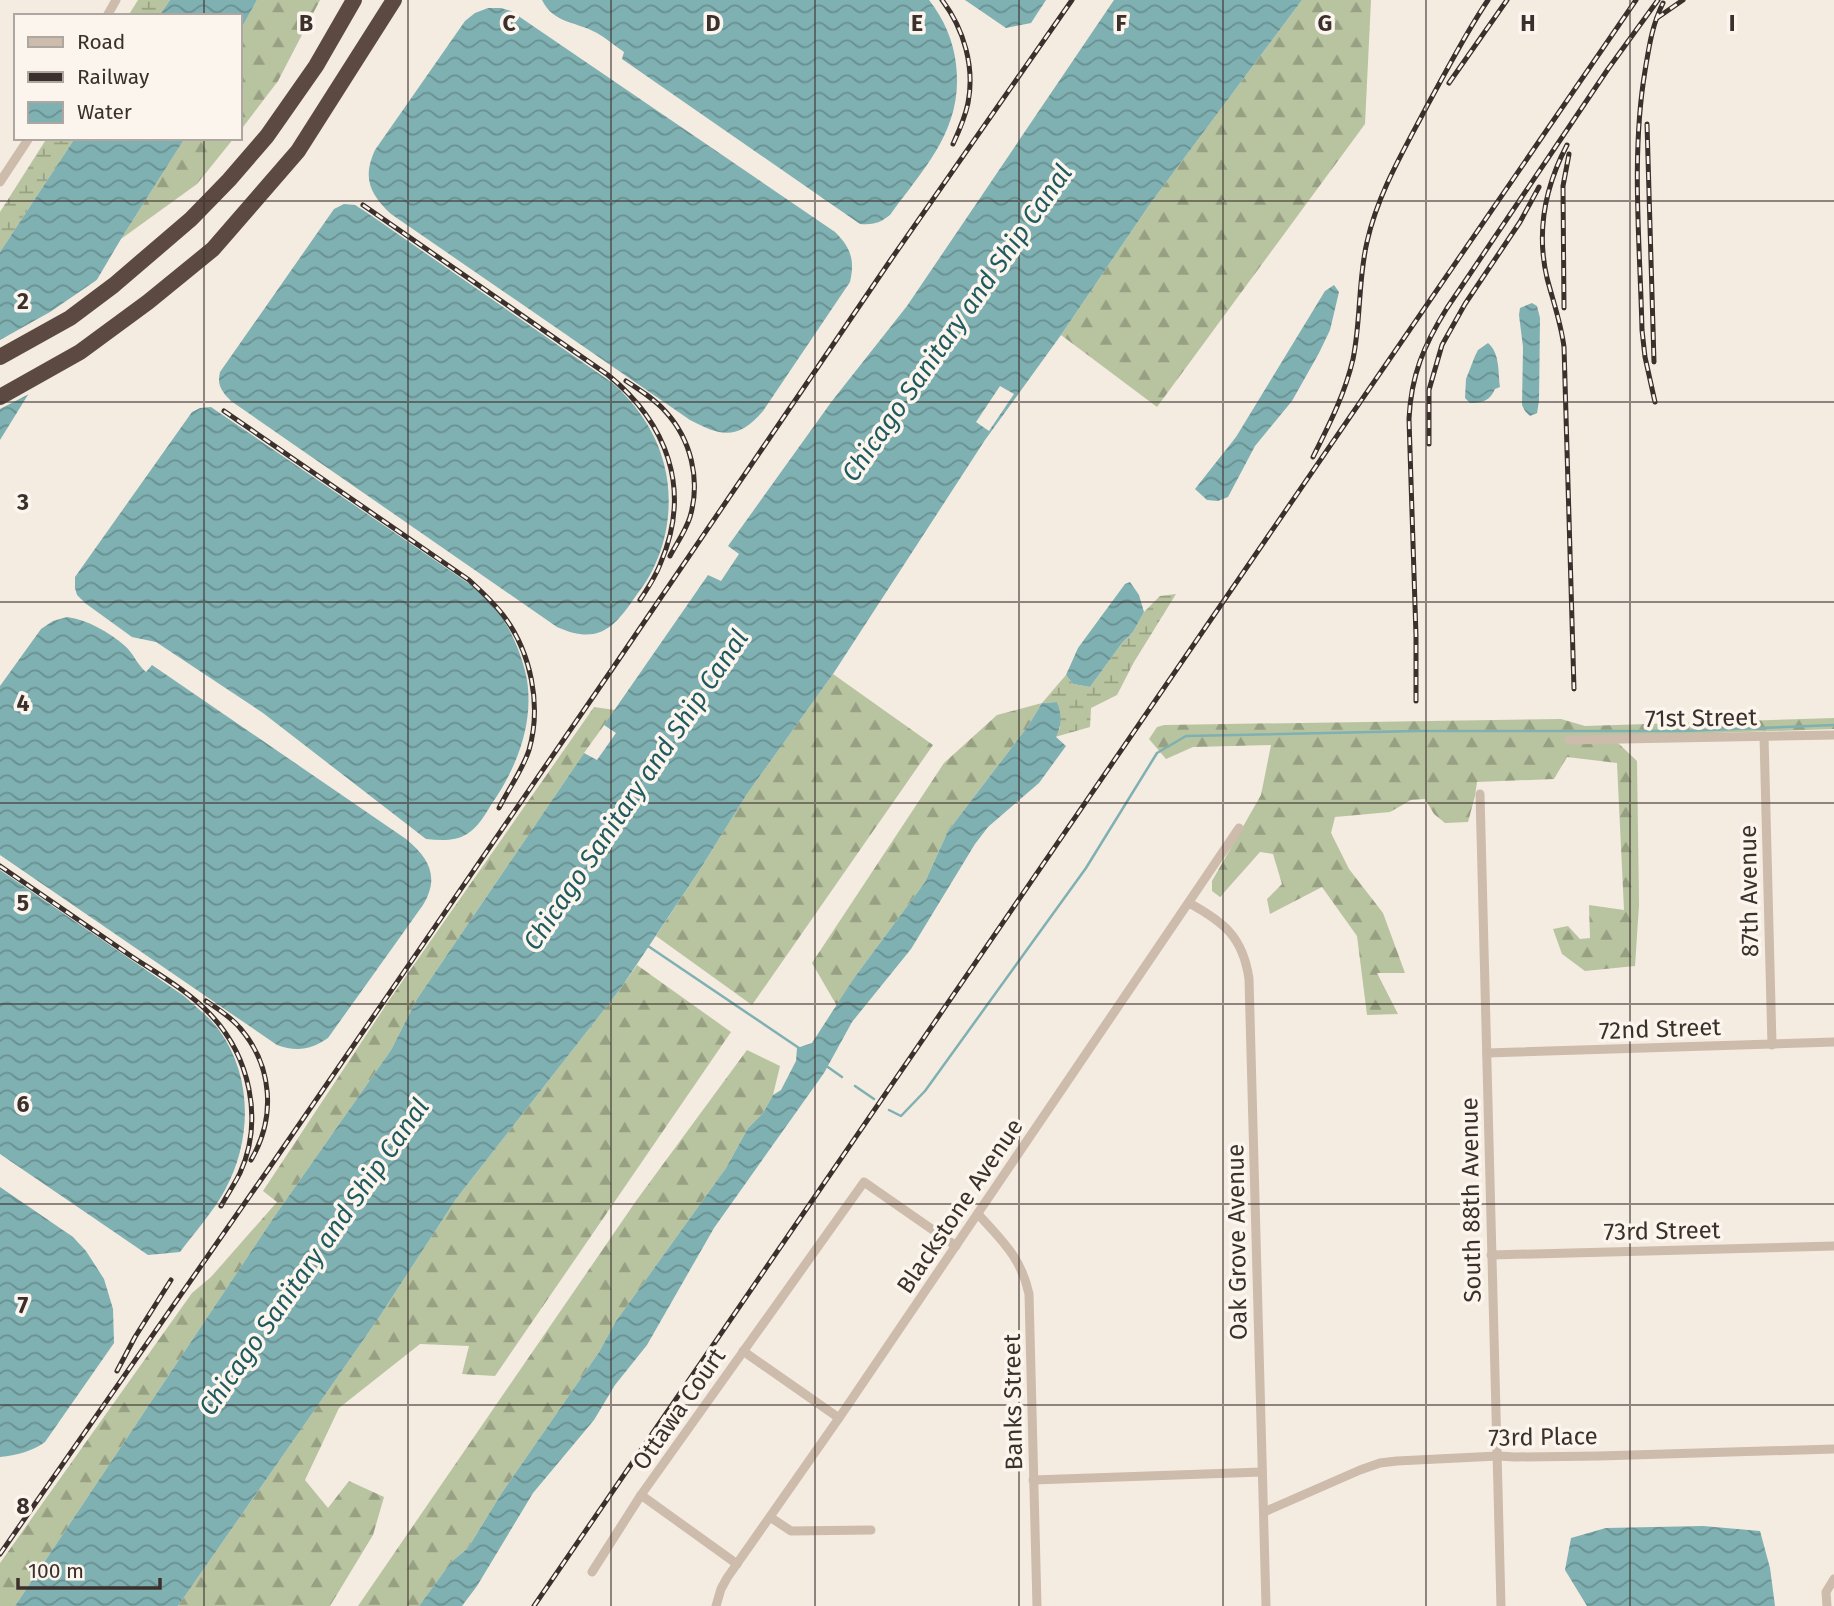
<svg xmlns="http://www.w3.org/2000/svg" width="1834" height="1606" viewBox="0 0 1834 1606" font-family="'Fira Sans',sans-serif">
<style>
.forest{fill:url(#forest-firs)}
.wetland{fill:url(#wetland-marsh)}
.water{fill:url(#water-waves)}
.pier{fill:#f4ebe1}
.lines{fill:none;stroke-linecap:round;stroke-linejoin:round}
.stream{stroke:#7fb0b2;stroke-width:2.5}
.street{stroke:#cdbbac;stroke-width:9}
.highway{stroke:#5c4a42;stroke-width:16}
.rail-casing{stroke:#3b302b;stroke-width:5}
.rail{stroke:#fbf5ee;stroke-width:2.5;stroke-dasharray:8;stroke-linecap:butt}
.grid{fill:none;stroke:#3b302b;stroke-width:2;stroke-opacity:0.55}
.labels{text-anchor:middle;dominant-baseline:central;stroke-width:7;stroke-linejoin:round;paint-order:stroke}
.street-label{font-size:24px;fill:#3b302b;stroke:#fbf5ee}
.water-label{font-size:26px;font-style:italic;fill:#1f5a5e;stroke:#fbf5ee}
.grid-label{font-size:23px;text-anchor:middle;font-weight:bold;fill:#3b302b;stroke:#fbf5ee;stroke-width:7;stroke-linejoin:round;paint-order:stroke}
</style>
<defs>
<pattern id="forest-firs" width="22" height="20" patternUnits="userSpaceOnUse" patternTransform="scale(1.75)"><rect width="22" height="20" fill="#b8c4a0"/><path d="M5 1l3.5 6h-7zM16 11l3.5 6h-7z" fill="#97a083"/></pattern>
<pattern id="wetland-marsh" width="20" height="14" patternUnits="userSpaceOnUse" patternTransform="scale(1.75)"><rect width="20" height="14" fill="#b8c4a0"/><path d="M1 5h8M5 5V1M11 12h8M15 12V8" fill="none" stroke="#97a083"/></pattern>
<pattern id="water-waves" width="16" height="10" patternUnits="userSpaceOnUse" patternTransform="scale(1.75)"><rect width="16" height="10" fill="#7fb0b2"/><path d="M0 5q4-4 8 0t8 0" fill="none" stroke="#699091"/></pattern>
</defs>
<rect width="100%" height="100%" fill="#f4ebe1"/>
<!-- forest -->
<g class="forest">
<path d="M257,0H320L278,81L240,131V31Z"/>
<path d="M1302,0H1371L1365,124L1157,407L1061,335L1150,204Z"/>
<path d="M185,138H234L197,184L121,239Z"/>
<path d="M833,674L933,745L752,1005L656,936L699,871L747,794Z"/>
<path d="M1042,703L1028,726L948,831L925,882L854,978L837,1006L812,963L944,763L997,715Z"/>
<path d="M594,707L615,710L584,753L417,999L391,1050L274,1217L15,1606H0V1563L192,1293L211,1277L277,1202L263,1191L390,999Z"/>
<path d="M1834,718V729L1625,736L1618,743L1637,761L1639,905L1635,966L1585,971L1562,954L1553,929L1568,926L1580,939L1590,938L1589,905L1624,910L1617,763L1567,757L1554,779L1477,782L1475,796L1468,822L1445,823L1434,814L1425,799L1411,800L1390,812L1335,817L1331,833L1349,869L1383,913L1405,973H1377L1398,1014L1367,1015L1357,936L1322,887L1270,914L1267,899L1282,884L1273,854L1260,852L1220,897L1212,891V881L1261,795L1271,745L1193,747L1166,759L1149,739L1157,727L1164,725L1561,719L1585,726Z"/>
<path d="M637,965L731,1032L495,1376L462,1374L469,1346L420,1344L339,1408L305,1480L328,1508L349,1481L384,1497L373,1535L330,1606H178L380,1316L456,1199L621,988Z"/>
<path d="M747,1050L780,1066L773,1095L763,1113L748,1128L726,1168L616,1321L599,1352L501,1494L468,1548L451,1562L419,1606H358L636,1201Z"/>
</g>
<!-- wetland -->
<g class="wetland">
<path d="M138,0H170L159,16H128Z"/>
<path d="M47,138H75L0,252V212Z"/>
<path d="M1176,594L1134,662L1117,695L1091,708L1090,727L1055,737L1060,728L1057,702L1042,703L1066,675L1073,684L1090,687L1122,643L1133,632L1144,612L1160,596Z"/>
</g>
<!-- water -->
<g class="water">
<path d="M170,0H257L240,31V16H159Z"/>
<path d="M542,0H929C944,19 953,40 956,64C964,128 925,167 890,215C880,223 873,225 860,224L622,59L624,52C615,46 606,38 597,33C575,21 554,24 542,0Z"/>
<path d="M965,0H1046L1031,23L1006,28Z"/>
<path d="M1114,0H1302L1150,204L1061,335L985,440L833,674L747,794L699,871L621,988L456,1199L380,1316L178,1606H15L274,1217L391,1050L417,999L584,753L597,760L616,733L604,725L708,575L721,581L739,554L728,546L832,401L907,306Z"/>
<path d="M488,8H501L511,11L835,232C851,248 855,260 850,282L763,411C738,440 722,437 690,420L391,214C370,194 362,178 375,150L465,21L475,13Z"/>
<path d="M75,138H185L121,239L47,364L0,440V252Z"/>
<path d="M344,204L355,205L366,212L614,384C638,407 656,432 664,464C673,498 669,537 653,569C648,580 640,590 633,600C612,631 595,644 557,627L231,401C221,391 217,385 220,372L334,209Z"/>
<path d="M1334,285L1339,292L1330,330L1319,353L1292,401L1255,446L1228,497L1218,501L1207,500L1195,489L1236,437L1325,291Z"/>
<path d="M1532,303L1537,306L1540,318L1539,401L1537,413L1530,416L1525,411L1522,405L1523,347L1519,315L1520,308Z"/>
<path d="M1488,343C1500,353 1498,372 1500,387L1495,389C1490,401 1482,403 1470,403L1465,398L1466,379L1475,356L1478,350Z"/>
<path d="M211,407L471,585C478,591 485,597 491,603C508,621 523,656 527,680C534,725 516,769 491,805C485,815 478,827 467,834C454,842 440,840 426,839L263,713L156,642L132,637L85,603L77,595L75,588V577L192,412L200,408Z"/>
<path d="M1130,582L1139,595L1144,612L1133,632L1122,643L1090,687L1073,684L1066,675L1078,648L1125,584Z"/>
<path d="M67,617C88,620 109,632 125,646C134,654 136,663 146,672L152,665L406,839C429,858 440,877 423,905L328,1038C311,1050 296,1052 277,1045L0,855V686L41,629L53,621Z"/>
<path d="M1057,702C1062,716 1062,724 1056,737L1066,746L1039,783L988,827L975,844L911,949L852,1022L824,1073L714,1228L647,1345L615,1385L594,1420L533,1493L477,1586L462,1606H419L451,1562L468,1548L501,1494L599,1352L616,1321L726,1168L748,1128L763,1113L773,1095L781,1090L796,1061L797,1048L812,1043L854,978L925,882L948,831L1028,726L1042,703Z"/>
<path d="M0,870L184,996C196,1007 209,1017 219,1030C253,1077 252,1140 225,1190C213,1212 195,1232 180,1252L148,1255L0,1154Z"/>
<path d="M0,1187L73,1237L86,1251L104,1279L113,1309L114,1343L45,1442C31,1452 17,1455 0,1457Z"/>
<path d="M1703,1526L1760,1531L1770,1568L1775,1606H1587L1565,1570L1571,1538L1606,1528Z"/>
</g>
<!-- pier -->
<g class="pier">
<path d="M104,275L35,391L0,409V340L50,312Z"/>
<path d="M1000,386L1014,394L989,431L976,422Z"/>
</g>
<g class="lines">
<!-- stream -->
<g class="stream">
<path d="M648,946L799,1048"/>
<path d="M825,1065L842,1077"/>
<path d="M855,1086L874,1099"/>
<path d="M889,1110L901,1116L925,1091L1086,868L1157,753L1186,736L1417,731H1682L1834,725"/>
</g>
<!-- street -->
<g class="street">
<path d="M107,16L116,0"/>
<path d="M0,182L29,138"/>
<path d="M1764,736L1772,1045"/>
<path d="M1569,740L1834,735"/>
<path d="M1480,794L1501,1606"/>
<path d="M1189,903C1224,922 1243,937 1249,979L1266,1606"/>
<path d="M1487,1053L1834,1042"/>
<path d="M978,1214C1002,1241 1021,1257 1029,1294L1037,1606"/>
<path d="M1491,1255L1834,1246"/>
<path d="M743,1351L839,1418"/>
<path d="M1033,1480L1262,1472"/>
<path d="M1264,1512L1360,1470L1380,1463L1397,1461L1498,1456L1515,1457L1599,1456L1834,1449"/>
<path d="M770,1517L791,1531L871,1530"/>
<path d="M737,1564L641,1495L864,1182L956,1246"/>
<path d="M592,1572L641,1495"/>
<path d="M716,1606L721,1589L727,1578L839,1418L1239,828"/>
<path d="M1827,1606L1826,1592L1834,1579"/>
</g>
<!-- highway -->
<g class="highway">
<path d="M0,357L70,318L114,285L191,219L229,180L267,136L316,66L354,0"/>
<path d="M0,397L80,352L148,302L213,249L298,151L394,0"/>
</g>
<defs>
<g id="rail">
<path d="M942,0C964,29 975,67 968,103C965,118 959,131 953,144"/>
<path d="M1657,18L1683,0"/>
<path d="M1449,83L1507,0"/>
<path d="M1647,124L1654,362"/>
<path d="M1567,145C1545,187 1536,231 1547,278C1553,301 1561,323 1564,347L1574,689"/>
<path d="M363,205L608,375C667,423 692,489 661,562C656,576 648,588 640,600"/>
<path d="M1564,308L1563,186L1569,154"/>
<path d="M626,381C640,390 654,399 665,411C691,439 701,480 690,517C686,530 677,543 670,556"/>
<path d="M1655,402L1645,357L1642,330C1640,244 1631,155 1645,71C1649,47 1652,25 1663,3"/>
<path d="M224,411L469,580C481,591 493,602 503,615C531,652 542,705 529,750C523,769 508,790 499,808"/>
<path d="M1429,444V390L1442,345L1465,304L1520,222L1539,187"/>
<path d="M1313,457C1329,425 1345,394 1353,359C1361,320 1358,280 1367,242C1378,193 1404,150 1427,106C1447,70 1465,34 1488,0"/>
<path d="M1416,701V636L1409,419C1411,375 1424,345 1447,308L1608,69L1658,0"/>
<path d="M0,866C43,896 86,925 128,954C156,973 187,990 210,1014C250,1056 264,1120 240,1173C234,1185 227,1195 221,1206"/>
<path d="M206,1001C218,1009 231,1017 240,1028C273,1066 276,1118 251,1160"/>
<path d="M117,1371L135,1337L171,1280"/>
<path d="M0,1554L272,1164L617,662L892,258L1072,0"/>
<path d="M534,1606L1636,0"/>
</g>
</defs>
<!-- rail casing -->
<use href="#rail" class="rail-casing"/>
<!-- rail -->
<use href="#rail" class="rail"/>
</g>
<!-- grid -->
<path class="grid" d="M204,0V16M408,0V1606M611,0V1606M815,0V1606M1019,0V1606M1223,0V1606M1426,0V1606M1630,0V1606M204,138V1606M0,201H1834M0,402H1834M0,602H1834M0,803H1834M0,1004H1834M0,1204H1834M0,1405H1834"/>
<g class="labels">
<!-- street labels -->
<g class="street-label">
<text transform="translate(1701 718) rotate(-1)">71st Street</text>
<text transform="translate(1749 891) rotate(-91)">87th Avenue</text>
<text transform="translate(1660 1029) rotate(-2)">72nd Street</text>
<text transform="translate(1471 1200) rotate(-91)">South 88th Avenue</text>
<text transform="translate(960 1206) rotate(-56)">Blackstone Avenue</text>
<text transform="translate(1662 1231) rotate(-1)">73rd Street</text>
<text transform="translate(1237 1242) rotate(-91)">Oak Grove Avenue</text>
<text transform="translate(1013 1402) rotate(-91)">Banks Street</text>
<text transform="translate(679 1409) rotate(-55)">Ottawa Court</text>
<text transform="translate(1543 1437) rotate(-1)">73rd Place</text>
</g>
<!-- water labels -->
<g class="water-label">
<text transform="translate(957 323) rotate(-55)">Chicago Sanitary and Ship Canal</text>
<text transform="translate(636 790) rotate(-56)">Chicago Sanitary and Ship Canal</text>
<text transform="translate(314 1257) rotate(-55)">Chicago Sanitary and Ship Canal</text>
</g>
</g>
<g class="grid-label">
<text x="306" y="31">B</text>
<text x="509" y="31">C</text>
<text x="713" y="31">D</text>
<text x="917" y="31">E</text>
<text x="1121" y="31">F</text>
<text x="1325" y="31">G</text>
<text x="1528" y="31">H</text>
<text x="1732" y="31">I</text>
<text x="23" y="309">2</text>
<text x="23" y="510">3</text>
<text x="23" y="711">4</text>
<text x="23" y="911">5</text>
<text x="23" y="1112">6</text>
<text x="23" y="1313">7</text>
<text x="23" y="1514">8</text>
</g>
<!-- legend -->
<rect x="14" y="14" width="228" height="126" fill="#fbf5ee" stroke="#aea6a0" stroke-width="2"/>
<rect x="28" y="37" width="35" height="10" fill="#cdbbac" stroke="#aea6a0" stroke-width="2"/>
<text x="77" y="49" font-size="21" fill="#3b302b">Road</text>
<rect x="28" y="72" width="35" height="10" fill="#3b302b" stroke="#aea6a0" stroke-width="2"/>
<text x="77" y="84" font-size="21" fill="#3b302b">Railway</text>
<rect x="28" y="102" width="35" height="21" fill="url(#water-waves)" stroke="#aea6a0" stroke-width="2"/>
<text x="77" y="119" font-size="21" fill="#3b302b">Water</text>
<!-- scale -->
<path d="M18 1578v10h142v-10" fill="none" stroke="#3b302b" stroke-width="3.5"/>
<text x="28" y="1578" font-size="21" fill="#3b302b" stroke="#fbf5ee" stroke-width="5" paint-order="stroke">100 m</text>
</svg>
